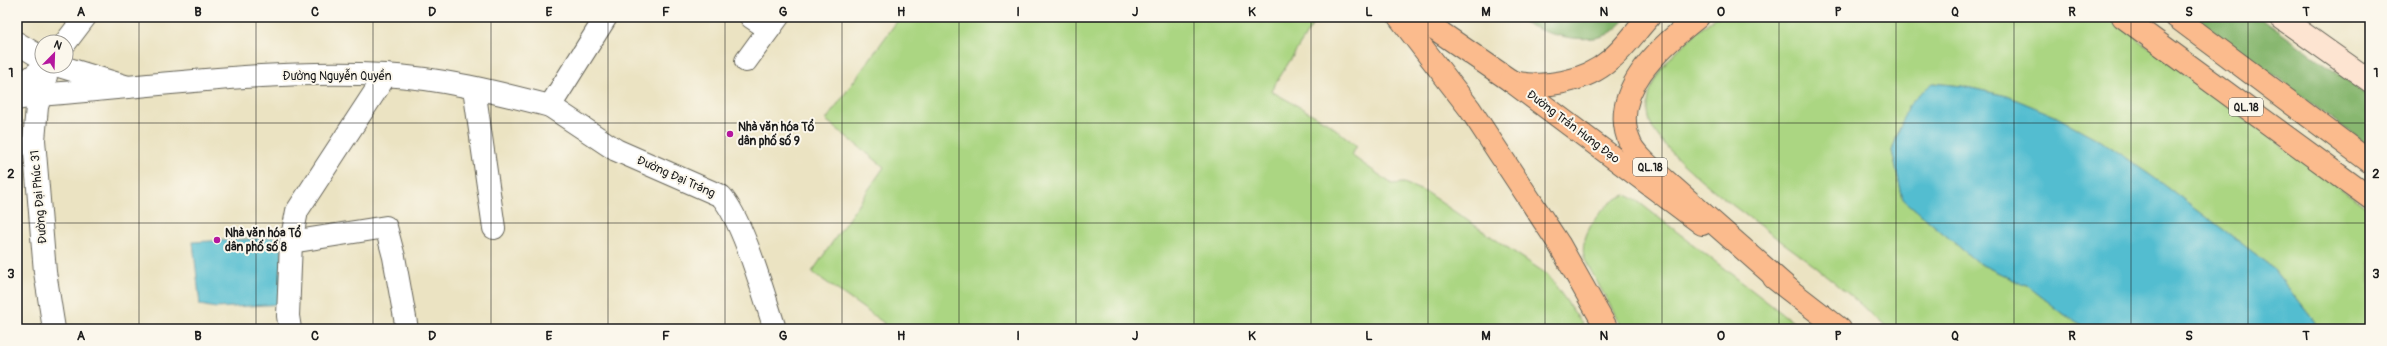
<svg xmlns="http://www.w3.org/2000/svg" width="2387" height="346" viewBox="0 0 2387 346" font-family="Pangolin,sans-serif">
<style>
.green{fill:#abd682;stroke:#64794f}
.forest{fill:#88b770;stroke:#526a46}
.water{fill:#53bdd0;stroke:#386c76}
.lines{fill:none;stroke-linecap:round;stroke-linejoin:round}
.minor-casing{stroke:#646256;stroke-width:24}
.tertiary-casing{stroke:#646256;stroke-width:24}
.secondary-casing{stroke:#646256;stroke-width:24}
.primary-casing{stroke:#646256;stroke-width:24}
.trunk-casing{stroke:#646256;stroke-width:24}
.motorway-casing{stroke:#646256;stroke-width:24}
.minor{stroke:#fff;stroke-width:22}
.tertiary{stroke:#fff;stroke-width:22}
.secondary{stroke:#fde4d1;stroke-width:22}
.primary{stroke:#fbbb8d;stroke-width:22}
.trunk{stroke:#fbbb8d;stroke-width:22}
.motorway{stroke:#fbbb8d;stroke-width:22}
.grid{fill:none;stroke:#1c1c1c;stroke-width:1;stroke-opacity:0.55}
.poi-dot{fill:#b5179e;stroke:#fbf7ec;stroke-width:1.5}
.labels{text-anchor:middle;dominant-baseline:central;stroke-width:4;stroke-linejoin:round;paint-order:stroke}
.shield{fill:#fbf7ec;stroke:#5f5e5a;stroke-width:1}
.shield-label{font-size:11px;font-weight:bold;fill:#1c1c1c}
.street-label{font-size:12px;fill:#1c1c1c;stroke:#fbf7ec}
.poi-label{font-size:12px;font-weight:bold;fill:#1c1c1c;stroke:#fbf7ec;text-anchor:start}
.neatline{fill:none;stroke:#1c1c1c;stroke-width:1.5}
.grid-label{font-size:13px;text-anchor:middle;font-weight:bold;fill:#1c1c1c}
</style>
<rect width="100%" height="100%" fill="#fbf7ec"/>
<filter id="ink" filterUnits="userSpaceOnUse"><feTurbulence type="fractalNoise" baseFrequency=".025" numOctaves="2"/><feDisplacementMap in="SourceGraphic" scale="8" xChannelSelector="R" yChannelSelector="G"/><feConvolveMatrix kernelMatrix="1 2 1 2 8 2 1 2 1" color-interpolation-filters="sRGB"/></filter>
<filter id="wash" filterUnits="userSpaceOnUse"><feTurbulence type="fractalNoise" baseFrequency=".012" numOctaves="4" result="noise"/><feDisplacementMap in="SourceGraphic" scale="16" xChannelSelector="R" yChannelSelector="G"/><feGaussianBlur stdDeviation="0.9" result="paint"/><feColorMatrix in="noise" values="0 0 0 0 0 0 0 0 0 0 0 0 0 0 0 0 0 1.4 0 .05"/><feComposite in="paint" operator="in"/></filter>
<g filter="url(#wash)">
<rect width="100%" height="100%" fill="#ebe3c2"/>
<!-- green -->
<g class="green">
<path d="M900,17H1313L1316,19L1271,91L1328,123L1357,146L1351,155L1392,184L1404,183L1427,193L1548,275L1586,329H881L884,323L812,272L884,167L826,120Z"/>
<path d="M1715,17H2108L2370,210V329H2318L2314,321L2270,265L2163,184L2101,141L2055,116L2007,96L1962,86L1934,83L1899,129L1892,151L1903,199L1978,263L2029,287L2065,315L2089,329H1888C1865,308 1841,287 1817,268C1782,240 1657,158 1649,118C1640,74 1687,42 1715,17Z"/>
<path d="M1626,195L1636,200L1802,329H1623L1585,260C1576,237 1604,200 1626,195Z"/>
</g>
<!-- forest -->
<g class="forest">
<path d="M1516,17H1628C1622,23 1615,31 1606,35C1581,45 1537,33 1516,17Z"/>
<path d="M2194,17H2259L2370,97V147Z"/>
</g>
<!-- water -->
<g class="water">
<path d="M1933,83L1962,86L2007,96L2055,116L2101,141L2163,184L2270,265L2314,321L2318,329H2089L2065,315L2029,287L1978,263L1903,199L1892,151L1907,108L1918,95Z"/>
<path d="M282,237V304L216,308L200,305L193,242Z"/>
</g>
</g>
<g filter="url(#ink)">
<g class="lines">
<defs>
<g id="minor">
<path d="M751,17L769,29"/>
<path d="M66,42L85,17"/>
<path d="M17,43L42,58"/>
<path d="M746,61L778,17"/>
<path d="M49,66L37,107L34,140L45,272L54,329"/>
<path d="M59,66L128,87"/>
<path d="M17,88L46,66"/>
<path d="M474,88L494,228"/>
<path d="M550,106L616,150L721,196C743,220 764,296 775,329"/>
<path d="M291,242L386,227L394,257L407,329"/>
<path d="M290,329L288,316L291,242L297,211L386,75"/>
</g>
<path id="tertiary" d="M17,99L40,95C154,86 270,69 384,75C440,78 496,92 550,106L606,17"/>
<path id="secondary" d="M2280,17L2370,81"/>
<path id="primary" d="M1418,17L1511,81"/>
<g id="trunk">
<path d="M1511,81L1702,224"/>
<path d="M1774,278L1840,329"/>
</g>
<g id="motorway">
<path d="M1399,17L1470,109L1559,244L1607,329"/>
<path d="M1698,17C1661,46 1606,93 1631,145C1635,153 1643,160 1649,166L1790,290"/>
<path d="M2123,17L2370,198"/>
<path d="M2176,17L2370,162"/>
<path d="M1511,81C1542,90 1585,82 1610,60C1625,48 1636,31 1649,17"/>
</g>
</defs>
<!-- minor casing -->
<use href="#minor" class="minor-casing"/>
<!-- tertiary casing -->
<use href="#tertiary" class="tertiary-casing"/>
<!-- secondary casing -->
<use href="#secondary" class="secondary-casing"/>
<!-- primary casing -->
<use href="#primary" class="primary-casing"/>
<!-- trunk casing -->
<use href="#trunk" class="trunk-casing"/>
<!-- motorway casing -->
<use href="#motorway" class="motorway-casing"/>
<!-- minor -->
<use href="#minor" class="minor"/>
<!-- tertiary -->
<use href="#tertiary" class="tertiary"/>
<!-- secondary -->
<use href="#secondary" class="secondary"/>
<!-- primary -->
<use href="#primary" class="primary"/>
<!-- trunk -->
<use href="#trunk" class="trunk"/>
<!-- motorway -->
<use href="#motorway" class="motorway"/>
</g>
</g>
<!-- grid -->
<path class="grid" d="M139,17V329M256,17V329M373,17V329M491,17V329M608,17V329M725,17V329M842,17V329M959,17V329M1076,17V329M1194,17V329M1311,17V329M1428,17V329M1545,17V329M1662,17V329M1779,17V329M1896,17V329M2014,17V329M2131,17V329M2248,17V329M17,123H2370M17,223H2370"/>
<!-- markers -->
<g class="poi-dot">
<circle cx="730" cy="134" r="4"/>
<circle cx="217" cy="240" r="4"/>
</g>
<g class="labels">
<!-- shield labels -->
<g class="shield">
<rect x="2229" y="98" width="34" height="18" rx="3"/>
<rect x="1633" y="158" width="34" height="18" rx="3"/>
</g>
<g class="shield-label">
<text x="2246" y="107">QL.18</text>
<text x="1650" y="167">QL.18</text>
</g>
<!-- street labels -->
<g class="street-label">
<text x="337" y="76">Đường Nguyễn Quyền</text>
<text transform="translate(1573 127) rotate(37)">Đường Trần Hưng Đạo</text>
<text transform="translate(676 177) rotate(24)">Đường Đại Tráng</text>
<text transform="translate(39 197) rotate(-95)">Đường Đại Phúc 31</text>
</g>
<!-- poi labels -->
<g class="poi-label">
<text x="738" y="127">Nhà văn hóa Tổ<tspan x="738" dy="14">dân phố số 9</tspan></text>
<text x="225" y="233">Nhà văn hóa Tổ<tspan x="225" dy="14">dân phố số 8</tspan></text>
</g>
</g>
<!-- margin -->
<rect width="2387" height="346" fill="none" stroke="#fbf7ec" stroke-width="44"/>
<!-- north arrow -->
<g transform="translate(54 54) rotate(23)"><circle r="19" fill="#fbf7ec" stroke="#a29f99"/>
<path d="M0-3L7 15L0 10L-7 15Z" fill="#b5179e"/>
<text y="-6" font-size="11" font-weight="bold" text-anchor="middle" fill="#1c1c1c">N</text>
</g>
<rect x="22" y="22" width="2343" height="302" class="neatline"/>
<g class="grid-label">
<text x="81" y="16">A</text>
<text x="198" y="16">B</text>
<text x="315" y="16">C</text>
<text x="432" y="16">D</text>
<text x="549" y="16">E</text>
<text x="666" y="16">F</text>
<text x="783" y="16">G</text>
<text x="901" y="16">H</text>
<text x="1018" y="16">I</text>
<text x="1135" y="16">J</text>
<text x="1252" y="16">K</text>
<text x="1369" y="16">L</text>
<text x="1486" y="16">M</text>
<text x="1604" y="16">N</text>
<text x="1721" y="16">O</text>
<text x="1838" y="16">P</text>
<text x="1955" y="16">Q</text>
<text x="2072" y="16">R</text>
<text x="2189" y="16">S</text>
<text x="2306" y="16">T</text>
<text x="11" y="77">1</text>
<text x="2376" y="77">1</text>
<text x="11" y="178">2</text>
<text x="2376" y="178">2</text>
<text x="11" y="278">3</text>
<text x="2376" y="278">3</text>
<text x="81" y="340">A</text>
<text x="198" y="340">B</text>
<text x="315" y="340">C</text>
<text x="432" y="340">D</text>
<text x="549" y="340">E</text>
<text x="666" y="340">F</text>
<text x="783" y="340">G</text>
<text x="901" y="340">H</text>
<text x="1018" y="340">I</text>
<text x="1135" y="340">J</text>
<text x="1252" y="340">K</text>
<text x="1369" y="340">L</text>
<text x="1486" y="340">M</text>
<text x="1604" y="340">N</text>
<text x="1721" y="340">O</text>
<text x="1838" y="340">P</text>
<text x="1955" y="340">Q</text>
<text x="2072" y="340">R</text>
<text x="2189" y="340">S</text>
<text x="2306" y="340">T</text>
</g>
</svg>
